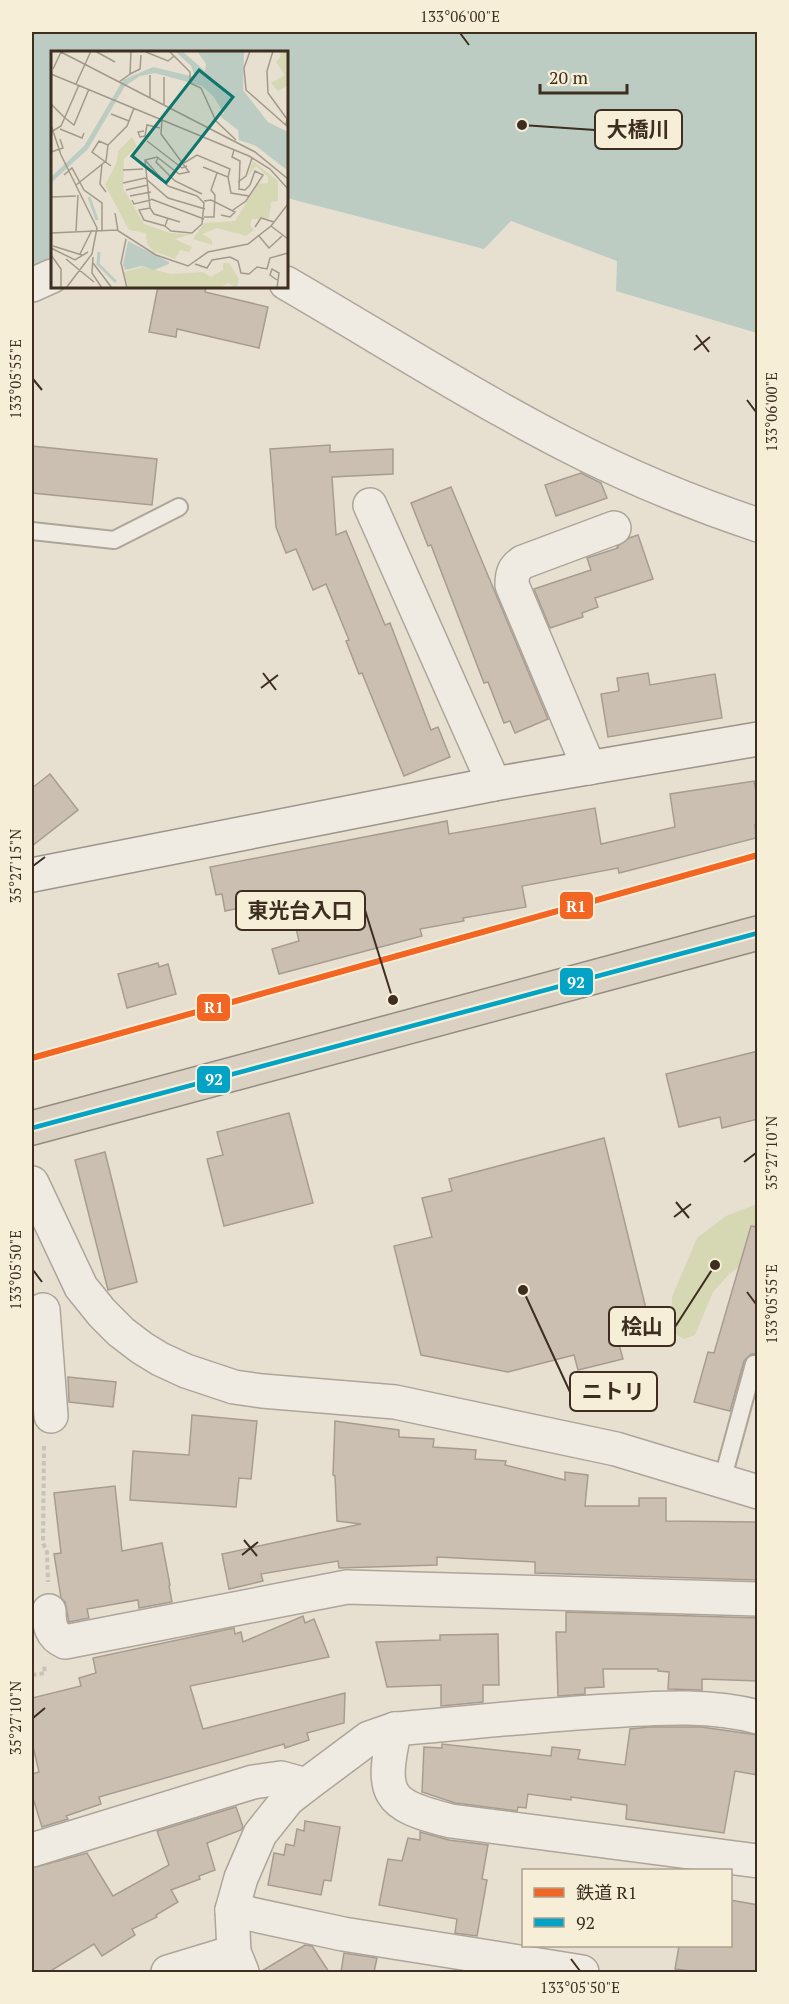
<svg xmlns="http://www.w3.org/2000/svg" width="789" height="2004" viewBox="0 0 789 2004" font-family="'PT Serif','Noto Sans JP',serif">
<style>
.green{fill:#d6d7b3}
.water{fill:#bcccc2}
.building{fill:#cbbfb2;stroke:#a89c90;stroke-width:1.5}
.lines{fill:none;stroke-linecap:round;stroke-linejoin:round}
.lane-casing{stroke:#ada599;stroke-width:20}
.street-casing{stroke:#ada599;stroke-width:36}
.secondary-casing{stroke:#9c958a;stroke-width:36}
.highway-casing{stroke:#928b80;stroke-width:36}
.path{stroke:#c8c2b9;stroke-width:4;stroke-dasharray:4.5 3;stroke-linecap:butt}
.lane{stroke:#efebe3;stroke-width:16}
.street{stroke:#efebe3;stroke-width:33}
.secondary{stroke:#efebe3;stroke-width:33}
.highway{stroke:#dad1c2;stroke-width:33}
.bus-1-casing{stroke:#f7eed8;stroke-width:9}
.bus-1{stroke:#03a3c5;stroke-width:4.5}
.rail-1-casing{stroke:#f7eed8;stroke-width:10}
.rail-1{stroke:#f26522;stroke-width:6}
.ticks{fill:none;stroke:#3d2e20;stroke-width:2}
.inset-river{fill:none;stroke:#bcccc2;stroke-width:3}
.inset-road{fill:none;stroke:#a3998a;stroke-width:1.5}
.view{fill:#0f766e;fill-opacity:0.15;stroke:#0f766e;stroke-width:3}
.inset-edge{fill:none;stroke:#3d2e20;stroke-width:3}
.leader{fill:none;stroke:#3d2e20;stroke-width:2}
.callout-dot{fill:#3d2e20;stroke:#f7eed8;stroke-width:2}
.callout{fill:#f7eed8;stroke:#3d2e20;stroke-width:2}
.callout-label{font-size:21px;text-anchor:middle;font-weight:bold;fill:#3d2e20}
.line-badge{stroke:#f7eed8;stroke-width:2}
.badge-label{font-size:16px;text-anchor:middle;font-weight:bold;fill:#fff}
.neatline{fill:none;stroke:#3d2e20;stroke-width:2}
.ticks-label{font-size:15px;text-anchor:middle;fill:#3d2e20}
</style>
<rect width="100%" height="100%" fill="#e7e0d1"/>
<!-- green -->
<path class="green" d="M757,1204V1256L730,1273L713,1292L695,1335L684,1339L673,1333L672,1297L697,1238L726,1216Z"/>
<!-- water -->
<path class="water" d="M32,32H757V333L616,291L617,261L511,221L484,249L287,198L286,52H52V257L32,266Z"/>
<!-- building -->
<g class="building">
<path d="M158,286H206L205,292L268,307L259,348L177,329L176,337L149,332Z"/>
<path d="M330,445V452L393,449V474L332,477L336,535L346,531L385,625L390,623L431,730L438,727L450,757L404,776L362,673L359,674L346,641L349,640L326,584L313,590L296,549L286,553L276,527L270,449Z"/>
<path d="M32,446L157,459L152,505L32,493Z"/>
<path d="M581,473L601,483L607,498L556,516L545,485Z"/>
<path d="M451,487L548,719L515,733L510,721L504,723L488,682L484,683L431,545L428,546L411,503Z"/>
<path d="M638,535L653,579L595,598L598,607L582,613L583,617L550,628L534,589L591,570L587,558L618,548L617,547L629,538Z"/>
<path d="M648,673L650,685L715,674L722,718L608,737L601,694L619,691L617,678Z"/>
<path d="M50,774L78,810L32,846V788Z"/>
<path d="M754,781L758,802V825H755L756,838L619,873L618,868L522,886L526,907L463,918L464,921L420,929L422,936L279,974L272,949L299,941L289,898L225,911L222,894L216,895L210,867L447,821L449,834L595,808L601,844L675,827L670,794Z"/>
<path d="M158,963L159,967L168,964L176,994L127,1008L118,974Z"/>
<path d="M758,1051V1119L722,1128L720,1117L679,1127L666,1074Z"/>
<path d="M289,1113L313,1203L224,1226L207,1159L223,1155L217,1132Z"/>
<path d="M604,1138L652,1333L618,1341L623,1359L578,1370L574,1355L508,1372L421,1355L394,1246L432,1237L422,1198L452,1191L449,1179Z"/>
<path d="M105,1152L137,1282L108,1290L75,1160Z"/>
<path d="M751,1226L758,1227V1354H751L744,1361L730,1411L694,1402L708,1352L714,1353Z"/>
<path d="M68,1377L116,1382L113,1407L69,1402Z"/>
<path d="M192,1415L257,1421L251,1479L239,1478L236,1507L130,1500L133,1451L189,1455Z"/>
<path d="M335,1421L399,1430V1437L434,1439L433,1447L476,1450L475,1459L506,1461L505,1465L565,1480V1472L588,1475L585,1506H639V1498H666V1521L758,1522V1580L535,1573V1562L437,1557V1565L339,1568L338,1561L261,1574L263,1581L229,1589L222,1554L361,1524L337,1521L335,1476L333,1475Z"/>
<path d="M115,1486L122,1551L162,1543L170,1585L169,1586L172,1602L139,1608L138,1600L87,1609L89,1618L69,1622L65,1602L61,1598L54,1554L61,1553L54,1493Z"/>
<path d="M566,1612L758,1618V1681L702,1679V1690L668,1689L669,1672L658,1671V1669H603L604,1687L585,1688V1694L558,1696L556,1632H566Z"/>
<path d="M303,1616L305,1623L314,1619L329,1657L190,1686L203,1729L345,1693L344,1723L307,1733L309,1740L285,1748L284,1744L99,1797L101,1804L66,1816L68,1819L42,1827L32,1795V1774L39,1772L32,1742V1698L81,1686L79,1678L96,1673L93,1658L234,1628L235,1634L241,1632L243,1642Z"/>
<path d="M498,1634L499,1685H483V1702L441,1706V1685L387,1687L376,1642L440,1640V1635Z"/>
<path d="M650,1727H701L758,1735V1775L735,1771L724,1833L626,1819L627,1805L571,1797V1800L528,1794L526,1808L518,1807L517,1811L455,1803L422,1792L424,1747L442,1748V1744L551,1756L552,1747L580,1750L578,1759L625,1765L630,1729Z"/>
<path d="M236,1807L243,1827L241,1830L207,1843L215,1870L199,1876L200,1879L171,1890L178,1902L156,1915L157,1917L132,1929L135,1935L102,1956L94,1944L49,1972H32V1868L87,1853L113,1896L169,1865L157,1831Z"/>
<path d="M305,1821L340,1827L331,1881L324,1880L321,1895L268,1885L274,1853L284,1855L286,1844L294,1846L297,1829L304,1831Z"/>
<path d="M420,1832L449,1840L488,1845L482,1879L487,1880L477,1936L455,1933L457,1919L379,1905L388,1859L402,1861L408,1838L420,1840Z"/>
<path d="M730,1900L758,1905V1972H700L675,1969L679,1946H730Z"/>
<path d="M305,1945L312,1946L329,1972H260Z"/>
<path d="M344,1953L377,1958L374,1972H341Z"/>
</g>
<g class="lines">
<defs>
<g id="lane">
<path d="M32,531L114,540L179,507"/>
<path d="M722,1481L754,1364"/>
</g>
<g id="street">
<path d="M286,283C379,337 470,395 565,444C627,476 692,503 758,525"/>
<path d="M32,285L52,276"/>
<path d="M370,505L494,784"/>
<path d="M589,768L512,585C512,573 514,568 523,562L614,528"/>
<path d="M32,1183L81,1287L102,1313L121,1332L142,1348L160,1359L186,1371L234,1387L262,1391L395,1402L616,1449L758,1492"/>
<path d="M43,1310L51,1416"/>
<path d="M49,1611C49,1625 51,1636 65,1642L347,1587L758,1599"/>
<path d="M395,1729C380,1795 386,1805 451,1821L758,1861"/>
<path d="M32,1850L253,1782L281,1778L306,1785"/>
<path d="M232,1910L343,1934L582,1972"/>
<path d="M168,1972L234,1952"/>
<path d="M242,1972L234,1952L232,1910L241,1878L260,1834L288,1799L306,1785L369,1738L395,1729C466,1723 537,1715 608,1711C659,1708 708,1704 758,1717"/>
</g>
<path id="secondary" d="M32,875L494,784L758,739"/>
<path id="highway" d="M32,1128L758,933"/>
</defs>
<!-- lane casing -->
<use href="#lane" class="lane-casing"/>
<!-- street casing -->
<use href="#street" class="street-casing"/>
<!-- secondary casing -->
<use href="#secondary" class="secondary-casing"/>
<!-- highway casing -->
<use href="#highway" class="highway-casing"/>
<!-- path -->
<g class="path">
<path d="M44,1446L43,1543L47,1552L48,1582"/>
<path d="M32,1675L45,1673L44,1666"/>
</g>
<!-- lane -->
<use href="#lane" class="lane"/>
<!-- street -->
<use href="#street" class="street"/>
<!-- secondary -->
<use href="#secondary" class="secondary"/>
<!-- highway -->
<use href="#highway" class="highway"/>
<defs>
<path id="bus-1" d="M32,1128L758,933"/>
</defs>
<!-- bus-1 casing -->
<use href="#bus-1" class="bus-1-casing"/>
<!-- bus-1 -->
<use href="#bus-1" class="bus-1"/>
<defs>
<path id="rail-1" d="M32,1058L758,855"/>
</defs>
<!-- rail-1 casing -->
<use href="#rail-1" class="rail-1-casing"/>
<!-- rail-1 -->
<use href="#rail-1" class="rail-1"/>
</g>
<!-- ticks -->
<path class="ticks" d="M460,33L469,45M696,335L709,352M694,350L710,337M33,379L42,390M747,400L756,412M263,673L276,690M261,688L278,675M33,866L45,857M744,1162L756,1153M676,1202L689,1218M674,1217L691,1204M33,1270L42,1282M747,1292L756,1304M244,1540L257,1556M242,1555L258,1542M33,1718L45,1708M571,1959L580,1971"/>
<!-- overview -->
<g transform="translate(51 51)">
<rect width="237" height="237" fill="#e7e0d1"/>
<path d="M228,0H237V35L227,40L220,32L234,24L225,11L230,5ZM81,86L86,95L73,108L72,137L93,173L119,182L141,183L124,188L141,196L138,201L129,199L124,208L102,200L96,193L95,182L78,179L54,134L66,111L67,100ZM202,110L227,130V150L220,151L218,167L201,168L199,174L203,179L195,185L166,177L151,183L161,189V194L142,188L153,172L184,170L207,133L217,132V126L205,115L197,125ZM172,212H178L188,228L186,237L177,232L169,237H78L73,221L92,216L120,223L152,221L160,226L172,219Z" fill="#d6d7b3"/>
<path d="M124,0H131L154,20L155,13L146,0H193L192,39L217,71L237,81V125L236,119L205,95L188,89L187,79L170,66L168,62L173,63L163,46L151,35L104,22L89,25L74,35L37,98L0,132V126L33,95L72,29L102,16L144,26L140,15ZM77,190L118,211V213L103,219L91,215L74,219L72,213Z" fill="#bcccc2"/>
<path class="inset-river" d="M38,146L46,169M48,201L47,213L65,231"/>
<path class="inset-road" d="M8,0L204,101L237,128M44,0L64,11M118,0L139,21V32L150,37L165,70L185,89M199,0L193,17L195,39L237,76M222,0L216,20L217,42L236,68L235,74M95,1L117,10L123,5M2,18L10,1M0,23L198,105L219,118L237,138M79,23L89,18L90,4M99,24V47M68,31L79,23L80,0M25,33L40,0M0,53L14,67M113,54V26M60,63L78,70M14,67L23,74L38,38M111,68L110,83L138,121L128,123L106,106L94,109L99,157L103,163L129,171M0,74L10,104L46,177L41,203L15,237M9,78L31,87L33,82M93,80L87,81L89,86L94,85L96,74L109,77M0,81L10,75L28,34M96,90L131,117L136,115M57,94L48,90L41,101L60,115M0,101L12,97L9,88M107,107L105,111L124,130L151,143M94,109L117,135L146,145L153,152L151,173L141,182L120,180L114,175L117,167M133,112L146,104L179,118L177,126M51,113L49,133L55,141M152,116L177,126L180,142L198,145M72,119L92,118M13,124L21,117L33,139L51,152V180M187,131L195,125L201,107M72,132L94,127L117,147L154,158M25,134L55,110L57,94L76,75L83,57M75,139L97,134M79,145L100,141M0,146L25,145M100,148L153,168M81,149L83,153L100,149M153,150L160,149L184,161L179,166L170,164M99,157L88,159L93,169L114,175M182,159L195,150L212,124L204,120L199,134L194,139L188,138L189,110L181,106L183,99M64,162L67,180M153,166H163L164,144L160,139L166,122M220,175L237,188M204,176L210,167L223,171M25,180L27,144M0,182L66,179L105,204L137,215L157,201L197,193L220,175L237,153M208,185L218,197L231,185M75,188L70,212L76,237M2,195L31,204M0,197L24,209L37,201M29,203L41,179M0,204L10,218V237M42,206L41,222L51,237M179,206L187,210L190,222L198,223L206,216L216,218L219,207L237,202M15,208L43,231M42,212L61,237M144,213L156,217L161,209L179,206M226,229L219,224L221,218L228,222L226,237"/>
<path class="view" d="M148,19L182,46L115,132L81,105Z"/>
<rect width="237" height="237" class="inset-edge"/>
</g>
<!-- callouts -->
<path class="leader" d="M522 125L595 130M393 1000L365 910M715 1265L675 1327M523 1290L570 1392"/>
<g class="callout-dot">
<circle cx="522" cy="125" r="6"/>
<circle cx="393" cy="1000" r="6"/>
<circle cx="715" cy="1265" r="6"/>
<circle cx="523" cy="1290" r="6"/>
</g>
<g class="callout">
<rect x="595" y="110" width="87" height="39" rx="6"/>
<rect x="236" y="891" width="129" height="39" rx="6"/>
<rect x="609" y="1307" width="66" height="39" rx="6"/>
<rect x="570" y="1372" width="87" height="39" rx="6"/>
</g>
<g class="callout-label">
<text x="638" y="137">大橋川</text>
<text x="300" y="918">東光台入口</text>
<text x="642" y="1334">桧山</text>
<text x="613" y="1399">ニトリ</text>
</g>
<g class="line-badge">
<rect x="559" y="891" width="35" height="29" rx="6" fill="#f26522"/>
<rect x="559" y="967" width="35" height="29" rx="6" fill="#03a3c5"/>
<rect x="196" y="993" width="35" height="29" rx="6" fill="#f26522"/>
<rect x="196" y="1065" width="35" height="29" rx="6" fill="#03a3c5"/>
</g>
<g class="badge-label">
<text x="576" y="912">R1</text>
<text x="576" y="988">92</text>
<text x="214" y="1013">R1</text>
<text x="214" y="1085">92</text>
</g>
<!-- border -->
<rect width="789" height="2004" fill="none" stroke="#f7eed8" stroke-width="66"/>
<!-- legend -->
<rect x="522" y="1869" width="210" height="78" fill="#f7eed8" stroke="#ada18e" stroke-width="1.5"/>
<rect x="534" y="1888" width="30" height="9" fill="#f26522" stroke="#ada18e" stroke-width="1.5"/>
<text x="576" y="1899" font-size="18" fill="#3d2e20">鉄道 R1</text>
<rect x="534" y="1918" width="30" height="9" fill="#03a3c5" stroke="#ada18e" stroke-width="1.5"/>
<text x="576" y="1929" font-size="18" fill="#3d2e20">92</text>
<!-- scale -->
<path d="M540 84v9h87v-9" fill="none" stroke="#3d2e20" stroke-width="3"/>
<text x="549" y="84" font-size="18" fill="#3d2e20" stroke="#f7eed8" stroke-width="4.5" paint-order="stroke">20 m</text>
<rect x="33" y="33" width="723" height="1938" class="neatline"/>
<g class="ticks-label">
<text x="460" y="22">133°06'00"E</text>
<text transform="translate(16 379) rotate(-90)" y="5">133°05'55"E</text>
<text transform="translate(772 412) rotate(-90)" y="5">133°06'00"E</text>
<text transform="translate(16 866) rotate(-90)" y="5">35°27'15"N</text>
<text transform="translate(772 1153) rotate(-90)" y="5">35°27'10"N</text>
<text transform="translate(16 1270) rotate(-90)" y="5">133°05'50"E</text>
<text transform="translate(772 1304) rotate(-90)" y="5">133°05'55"E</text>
<text transform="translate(16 1718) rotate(-90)" y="5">35°27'10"N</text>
<text x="580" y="1993">133°05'50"E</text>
</g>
</svg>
